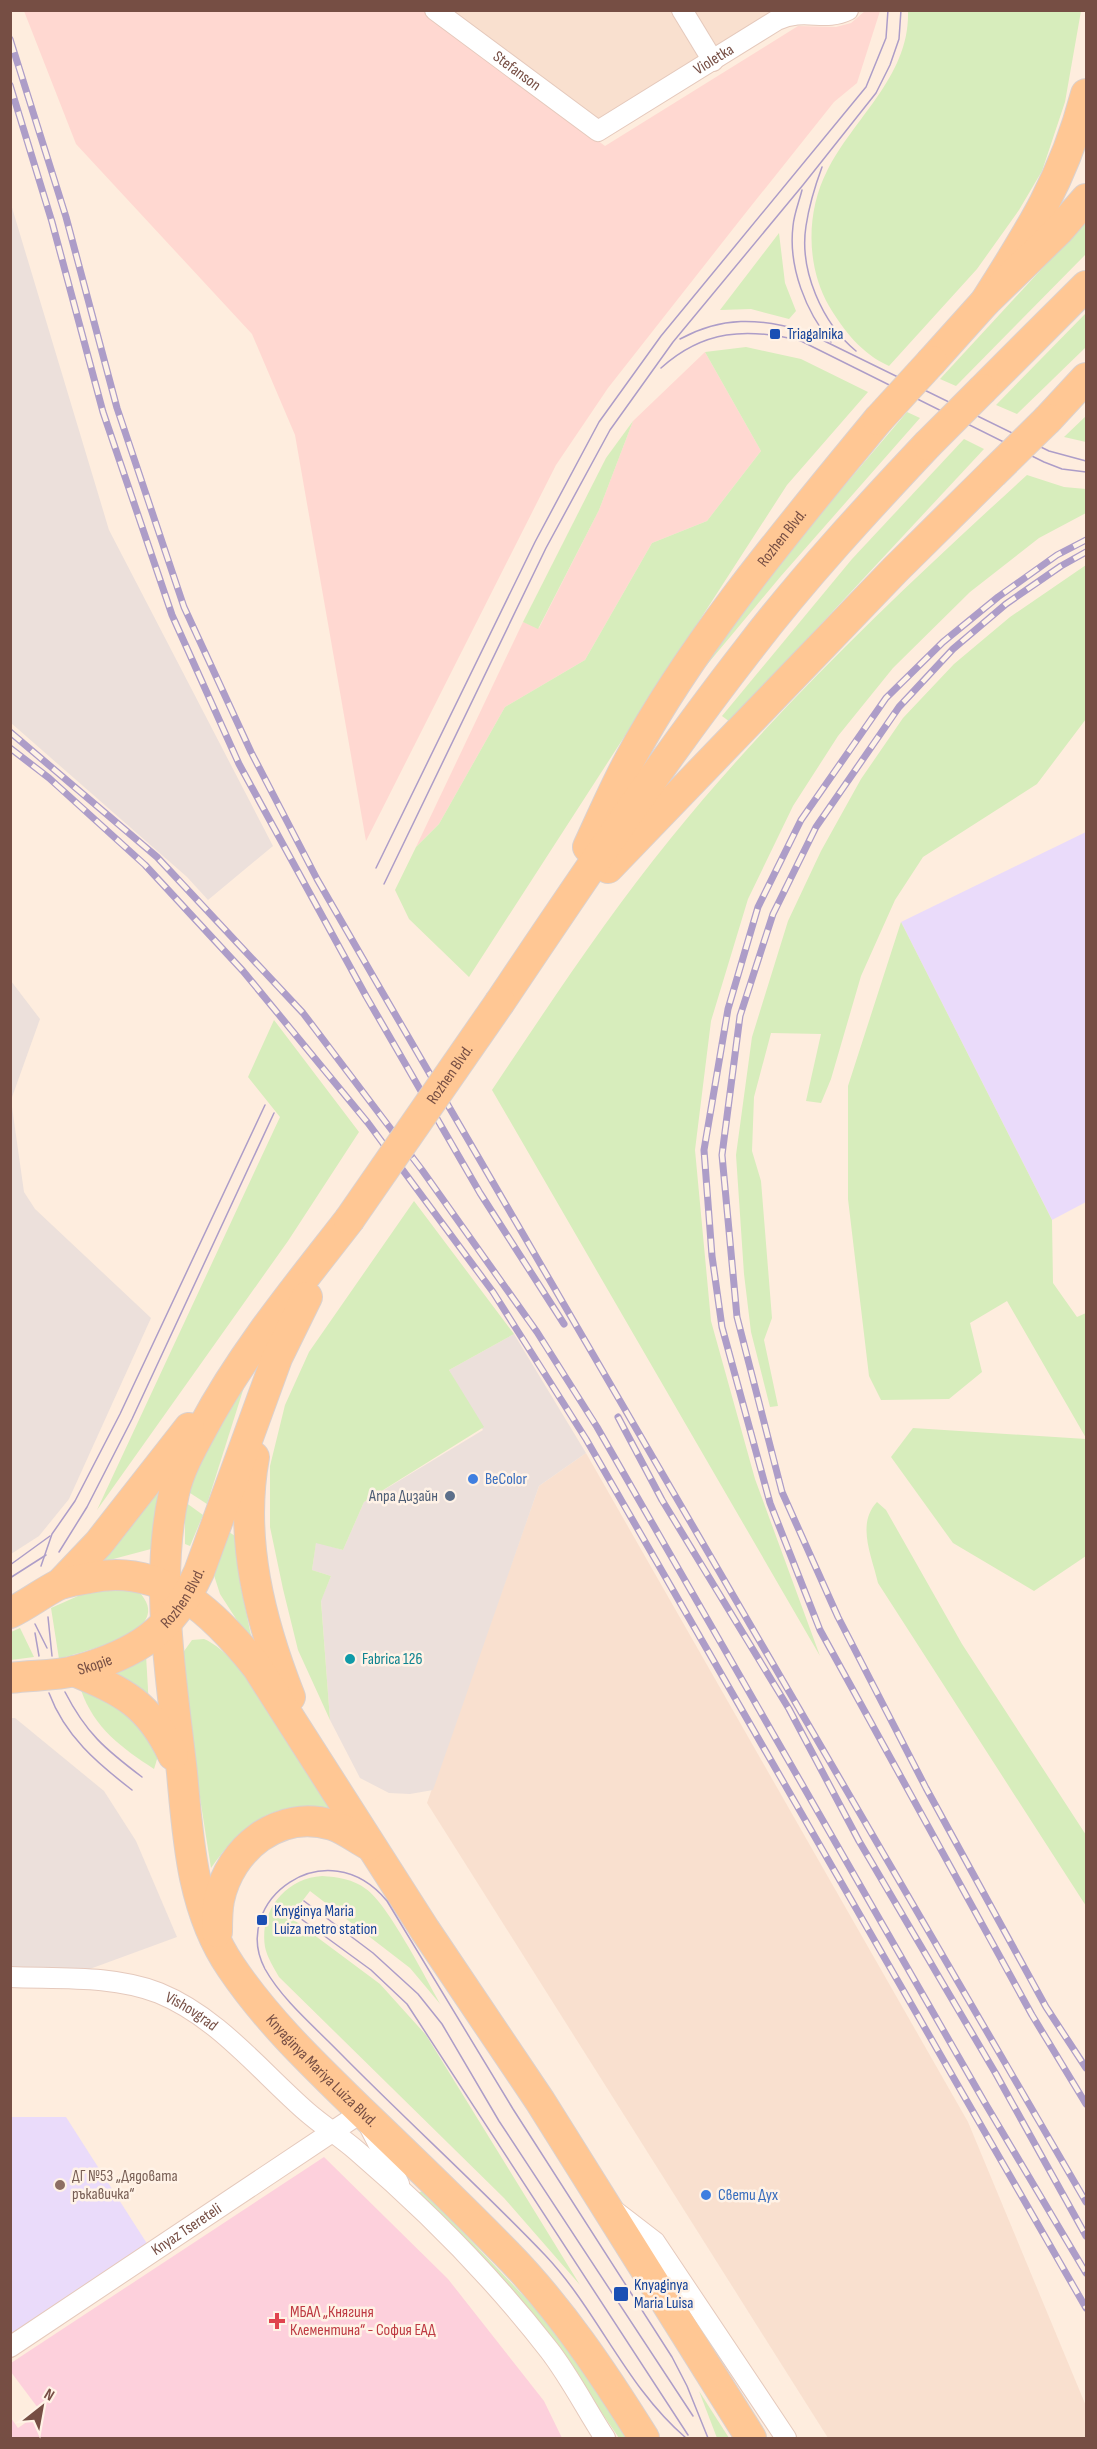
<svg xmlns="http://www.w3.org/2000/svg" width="1097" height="2449" viewBox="0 0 1097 2449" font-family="'Sofia Sans Condensed',sans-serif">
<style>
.residential{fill:#f9e0cf}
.commercial{fill:#ffd8d1}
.industrial{fill:#ece0db}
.education{fill:#eadbfa}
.medical{fill:#fdd0dc}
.green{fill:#d7edbc}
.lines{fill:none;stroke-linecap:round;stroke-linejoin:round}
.minor-casing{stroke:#e5c9bc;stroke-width:22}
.primary-casing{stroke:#dbd1ce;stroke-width:32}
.minor{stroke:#fff;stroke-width:20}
.primary{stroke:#ffc794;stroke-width:30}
.tram{stroke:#ad9dc8;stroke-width:1.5}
.rail-casing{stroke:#ad9dc8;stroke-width:7}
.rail{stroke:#fff2e6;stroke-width:4.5;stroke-dasharray:14;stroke-linecap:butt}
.primary-bridge-casing{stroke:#dbd1ce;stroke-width:32;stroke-linecap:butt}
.primary-bridge{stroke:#ffc794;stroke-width:30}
.transit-dot{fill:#1a4fb4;stroke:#fff2e6;stroke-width:2}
.shop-dot{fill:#3f7fe0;stroke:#fff2e6;stroke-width:2}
.service-dot{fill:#5c6f8a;stroke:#fff2e6;stroke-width:2}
.culture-dot{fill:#0f9aa8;stroke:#fff2e6;stroke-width:2}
.education-dot{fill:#8d6e63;stroke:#fff2e6;stroke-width:2}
.health-dot{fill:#e0444e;stroke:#fff2e6;stroke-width:2}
.labels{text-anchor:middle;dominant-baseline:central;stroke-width:5;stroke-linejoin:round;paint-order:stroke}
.street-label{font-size:16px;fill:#764e44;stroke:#fff2e6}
.transit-label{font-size:16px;fill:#164399;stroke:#fff2e6;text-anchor:start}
.shop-label{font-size:16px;fill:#366cbe;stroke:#fff2e6;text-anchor:start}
.service-label{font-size:16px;fill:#4e5e75;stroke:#fff2e6;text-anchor:end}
.culture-label{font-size:16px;fill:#0d838f;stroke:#fff2e6;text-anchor:start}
.education-label{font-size:16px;fill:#785e54;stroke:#fff2e6;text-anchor:start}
.health-label{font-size:16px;fill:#be3a42;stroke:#fff2e6;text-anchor:start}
</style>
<rect width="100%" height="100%" fill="#feedde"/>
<!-- residential -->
<g class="residential">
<path d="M449,11H815L699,57L596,122Z"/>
<path d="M586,1453L968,2122L1086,2406V2438H828L427,1803L539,1486Z"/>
</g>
<!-- commercial -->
<g class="commercial">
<path d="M24,11H425L605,146L798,26L836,27L851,23L865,11H880L857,83L834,102L740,220L608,388L556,465L366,841L295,435L252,334L76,144Z"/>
<path d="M705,352L761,451L707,521L652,543L585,660L505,707L439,824L416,847L523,622L539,628L599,510L633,421Z"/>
</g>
<!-- industrial -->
<g class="industrial">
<path d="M10,201L109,530L273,846L208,900L187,877L11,723Z"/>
<path d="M11,981L40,1019L11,1100L24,1192L35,1209L151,1318L69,1499L39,1536L11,1554Z"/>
<path d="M514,1334L586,1453L539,1486L433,1790L410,1794L389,1793L360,1778L330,1720L321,1600L331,1576L312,1570L316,1542L343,1550L364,1502L483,1430L449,1370Z"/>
<path d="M10,1718H15L104,1791L136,1841L177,1937L87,1970L11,1968Z"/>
</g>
<!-- education -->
<g class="education">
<path d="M1086,832V1202L1052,1220L901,922Z"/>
<path d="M11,2117H66L153,2253L11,2347Z"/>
</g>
<!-- medical -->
<path class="medical" d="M324,2157L448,2279L544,2401L562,2438H11V2418L18,2428L41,2412L11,2372V2363Z"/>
<!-- green -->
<g class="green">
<path d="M908,11H1081L1065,102L1042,171L1019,210L977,269L889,366C862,354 844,331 829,306C806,266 806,212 827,171C854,117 910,76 908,11Z"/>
<path d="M1086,221V254L956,386L940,379Z"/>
<path d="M779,233L785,283L796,311L789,319L751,309L720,310Z"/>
<path d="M1086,313V347L1017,414L996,405Z"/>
<path d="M746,347L801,359L868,392L787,485L469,977L409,919L395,890L416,847L439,824L505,707L585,660L652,543L707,521L761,451L705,352Z"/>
<path d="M907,412L920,418L781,576L695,679L699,671L771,572Z"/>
<path d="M1086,416V442L1064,437Z"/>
<path d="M633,421L599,510L538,629L523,622L606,458Z"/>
<path d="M964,439L984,449L730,722L722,716L852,559Z"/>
<path d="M1027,475L1064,487L1086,489V513L1039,538L970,592L893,668L838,736L793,806L748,899L711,1021L695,1150L711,1321L755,1479L820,1656L492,1090C549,1005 606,918 671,838C778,706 902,589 1027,475Z"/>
<path d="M1086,565V719L1037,784L923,857L895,900L861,976L831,1079L821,1103L806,1101L821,1034L771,1033L754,1097L752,1151L761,1181L772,1318L764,1340L778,1406L770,1407L751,1332L744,1274L736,1155L752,1037L788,921L821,851L861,779L903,718L954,664L1010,617Z"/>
<path d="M901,922L1052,1220L1053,1283L1077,1317L1086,1313V1438L1007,1301L970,1323L982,1372L949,1399L881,1400L869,1376L848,1199V1086Z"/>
<path d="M274,1020L359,1132L288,1241L97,1510L280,1117L248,1077Z"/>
<path d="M414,1201L514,1334L449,1370L484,1427L364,1502L343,1550L316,1543L312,1570L331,1576L321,1601L330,1720L298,1650L283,1589L270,1527V1466L285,1405L309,1352Z"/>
<path d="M251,1365L207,1504L187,1491L198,1464Z"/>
<path d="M913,1428L1086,1439V1556L1034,1591L953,1543L891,1457Z"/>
<path d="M159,1484L151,1549L102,1562Z"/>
<path d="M185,1502L203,1515L190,1546L185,1544Z"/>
<path d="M877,1502L886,1510L962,1644L1086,1835V1906L878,1583C872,1556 856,1524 877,1502Z"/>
<path d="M223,1528L235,1536L240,1583L253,1645L220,1594L212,1569Z"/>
<path d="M96,1588L138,1591C179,1632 85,1650 59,1659L51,1608Z"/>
<path d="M20,1628L34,1657L11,1660V1632Z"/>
<path d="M204,1639C247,1657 309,1768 337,1811C278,1796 243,1822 211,1868L195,1766L182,1654L192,1640Z"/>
<path d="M146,1655L149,1707L98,1675Z"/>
<path d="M81,1690L133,1711L158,1756L154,1769C122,1748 94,1728 81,1690Z"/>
<path d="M322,1876C338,1877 353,1879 366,1889C388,1904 426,1979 441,2005L410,1968L310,1891L290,1917L380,1984L426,2035L580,2285L504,2198L279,1977C274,1968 267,1957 265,1947C259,1911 286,1878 322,1876Z"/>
<path d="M424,2191L535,2308L588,2377L627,2438H619L565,2359L418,2196L419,2192Z"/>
<path d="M699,2391L729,2438H717Z"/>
</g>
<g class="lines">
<defs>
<g id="minor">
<path id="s1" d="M435,10L598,131L777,20C805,7 824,22 848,10"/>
<path d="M682,10L713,61"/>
<path id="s2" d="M10,1977C59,1979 113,1975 159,1993C218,2017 260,2071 307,2112C323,2126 341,2137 357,2151C426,2210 493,2278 549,2350C570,2377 586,2409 605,2438"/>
<path d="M616,2212L655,2242L786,2438"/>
<path id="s3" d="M10,2347L362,2112L399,2184"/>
</g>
<g id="primary">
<path d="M985,302C1031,230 1064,178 1086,94"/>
<path d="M932,361L985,302L1059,230L1086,199"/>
<path d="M983,389L1086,286"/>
<path d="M1048,419L1086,378"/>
<path id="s4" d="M588,847C601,819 614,789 629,761C694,640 791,526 878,420"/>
<path d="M608,868L895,570L993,473"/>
<path d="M500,1002C580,883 660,763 748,650C803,578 865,511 927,445"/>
<path id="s5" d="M349,1220C297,1287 243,1352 203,1427C192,1447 179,1470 174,1493C154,1583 172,1683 182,1773C188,1839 192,1910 231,1967C268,2022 315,2066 362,2112C410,2158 459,2205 506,2253C560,2308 604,2374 644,2438"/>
<path d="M254,1457C239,1539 260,1621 290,1697"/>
<path d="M60,1584L99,1543L189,1428"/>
<path d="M10,1613C27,1605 42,1593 58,1585C67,1581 80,1580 89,1578C163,1562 215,1614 257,1667L425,1930L540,2101L751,2438"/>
<path d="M74,1671C124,1692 149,1704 173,1755"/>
<path id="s6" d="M10,1678C31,1675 54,1676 75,1671C137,1654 172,1631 199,1572L277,1358L307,1297"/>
<path d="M217,1932C217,1922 217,1910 219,1900C230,1848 279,1809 332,1825C345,1829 357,1839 369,1845"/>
</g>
</defs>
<!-- minor casing -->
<use href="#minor" class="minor-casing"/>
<!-- primary casing -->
<use href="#primary" class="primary-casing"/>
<!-- minor -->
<use href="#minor" class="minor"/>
<!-- primary -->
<use href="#primary" class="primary"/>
<!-- tram -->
<g class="tram">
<path d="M822,167C815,186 809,206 806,226C799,270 822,323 856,351"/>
<path d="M802,190C799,202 794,214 793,226C788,267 806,312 831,342"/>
<path d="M680,339C722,316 759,318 804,331L1049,451L1086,461"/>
<path d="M661,368C703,330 747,327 801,341L1044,462L1062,469L1086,472"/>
<path d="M376,868L535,542L599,422L661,336L866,87L886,38L888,10"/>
<path d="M384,884L546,548L610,430L673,342L803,185L876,93L890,65L899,39L901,10"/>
<path d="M59,1552L87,1507L132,1419L274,1113"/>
<path d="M10,1565L50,1536"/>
<path d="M41,1566L52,1534L75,1501L120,1414L265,1105"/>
<path d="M10,1578L46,1555"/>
<path d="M48,1617L52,1656"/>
<path d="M35,1624L47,1648"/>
<path d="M35,1633L39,1656"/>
<path d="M65,1692C86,1733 105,1749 142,1777"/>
<path d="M49,1693C65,1736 97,1763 132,1790"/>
<path d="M304,1901L373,1953L418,1994L442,2024L499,2121L693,2416"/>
<path d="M293,1913L371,1970L407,2004L688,2435"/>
<path d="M686,2438C626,2387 598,2311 545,2255C479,2186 408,2122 341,2054C316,2028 283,2001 265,1969C229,1901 327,1828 387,1901L513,2109L672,2357L687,2386L708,2438"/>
</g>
<defs>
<g id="rail">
<path d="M10,39L66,217L117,408L184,607L251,752L317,879L381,990L1086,2202"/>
<path d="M10,85L52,222L103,412L172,615L239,764L366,996L480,1193L564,1324"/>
<path d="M1086,540L1057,555L998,597L943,642L886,698L801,820L758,907L728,1009L704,1150L712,1256L722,1327L770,1503L820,1630L1032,2015L1086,2104"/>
<path d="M1086,552L1061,566L1006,604L953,649L899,707L816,827L773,914L740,1016L722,1155L737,1317L782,1492L838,1617L926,1788L1046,2007L1086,2068"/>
<path d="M10,732L157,857L303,1013L422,1170L537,1332L597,1427L985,2103L1086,2273"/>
<path d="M10,748L49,778L145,865L243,971L368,1123L493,1292L586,1439L1086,2308"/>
<path d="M618,1417L662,1500L789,1709L859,1841L996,2074L1086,2236"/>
</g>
</defs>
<!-- rail casing -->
<use href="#rail" class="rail-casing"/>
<!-- rail -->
<use href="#rail" class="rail"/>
<defs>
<g id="primary-bridge">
<path d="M878,420L932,361"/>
<path d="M927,445L983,389"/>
<path d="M993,473L1048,419"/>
<path id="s7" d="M349,1220L500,1002"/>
</g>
</defs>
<!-- primary-bridge casing -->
<use href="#primary-bridge" class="primary-bridge-casing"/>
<!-- primary-bridge -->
<use href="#primary-bridge" class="primary-bridge"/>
</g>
<!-- markers -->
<g class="transit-dot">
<rect x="769" y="328" width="12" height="12" rx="3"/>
<rect x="256" y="1914" width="12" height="12" rx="3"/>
<rect x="613" y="2286" width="16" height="16" rx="3"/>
</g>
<g class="shop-dot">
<circle cx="473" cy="1479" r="6"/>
<circle cx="706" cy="2195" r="6"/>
</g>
<circle class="service-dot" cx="450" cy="1496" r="6"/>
<circle class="culture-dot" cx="350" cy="1659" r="6"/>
<circle class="education-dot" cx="60" cy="2185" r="6"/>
<path class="health-dot" d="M274 2312h6v6h6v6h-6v6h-6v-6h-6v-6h6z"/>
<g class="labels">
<!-- street labels -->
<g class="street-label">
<text stroke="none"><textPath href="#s1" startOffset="339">Violetka</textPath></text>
<text stroke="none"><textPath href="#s1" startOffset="102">Stefanson</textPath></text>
<text stroke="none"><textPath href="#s4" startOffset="366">Rozhen Blvd.</textPath></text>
<text stroke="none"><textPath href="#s7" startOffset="177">Rozhen Blvd.</textPath></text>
<text stroke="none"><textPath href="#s6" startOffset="200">Rozhen Blvd.</textPath></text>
<text stroke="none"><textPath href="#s6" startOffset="86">Skopie</textPath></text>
<text stroke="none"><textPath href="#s2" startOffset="188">Vishovgrad</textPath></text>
<text stroke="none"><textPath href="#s5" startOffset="948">Knyaginya Mariya Luiza Blvd.</textPath></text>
<text stroke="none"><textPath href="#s3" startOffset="212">Knyaz Tsereteli</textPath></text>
</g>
<!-- transit labels -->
<g class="transit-label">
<text x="787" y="334">Triagalnika</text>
<text x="274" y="1911">Knyginya Maria<tspan x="274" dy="18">Luiza metro station</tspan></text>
<text x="634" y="2285">Knyaginya<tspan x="634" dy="18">Maria Luisa</tspan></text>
</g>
<!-- shop labels -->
<g class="shop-label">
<text x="485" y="1479">BeColor</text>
<text x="718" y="2195">Свети Дух</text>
</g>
<!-- service labels -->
<g class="service-label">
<text x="438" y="1496">Апра Дизайн</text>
</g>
<!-- culture labels -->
<g class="culture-label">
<text x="362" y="1659">Fabrica 126</text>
</g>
<!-- education labels -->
<g class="education-label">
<text x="72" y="2176">ДГ №53 „Дядовата<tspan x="72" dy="18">ръкавичка“</tspan></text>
</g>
<!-- health labels -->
<g class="health-label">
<text x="290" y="2312">МБАЛ „Княгиня<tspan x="290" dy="18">Клементина“ - София ЕАД</tspan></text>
</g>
</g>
<!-- border -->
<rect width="1097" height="2449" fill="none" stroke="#764e44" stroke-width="24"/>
<!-- north arrow -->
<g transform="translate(42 2407) rotate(31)" stroke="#fff2e6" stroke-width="4.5" paint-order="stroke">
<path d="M0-4.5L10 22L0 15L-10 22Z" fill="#764e44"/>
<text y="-9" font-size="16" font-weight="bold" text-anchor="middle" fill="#764e44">N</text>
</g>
</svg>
